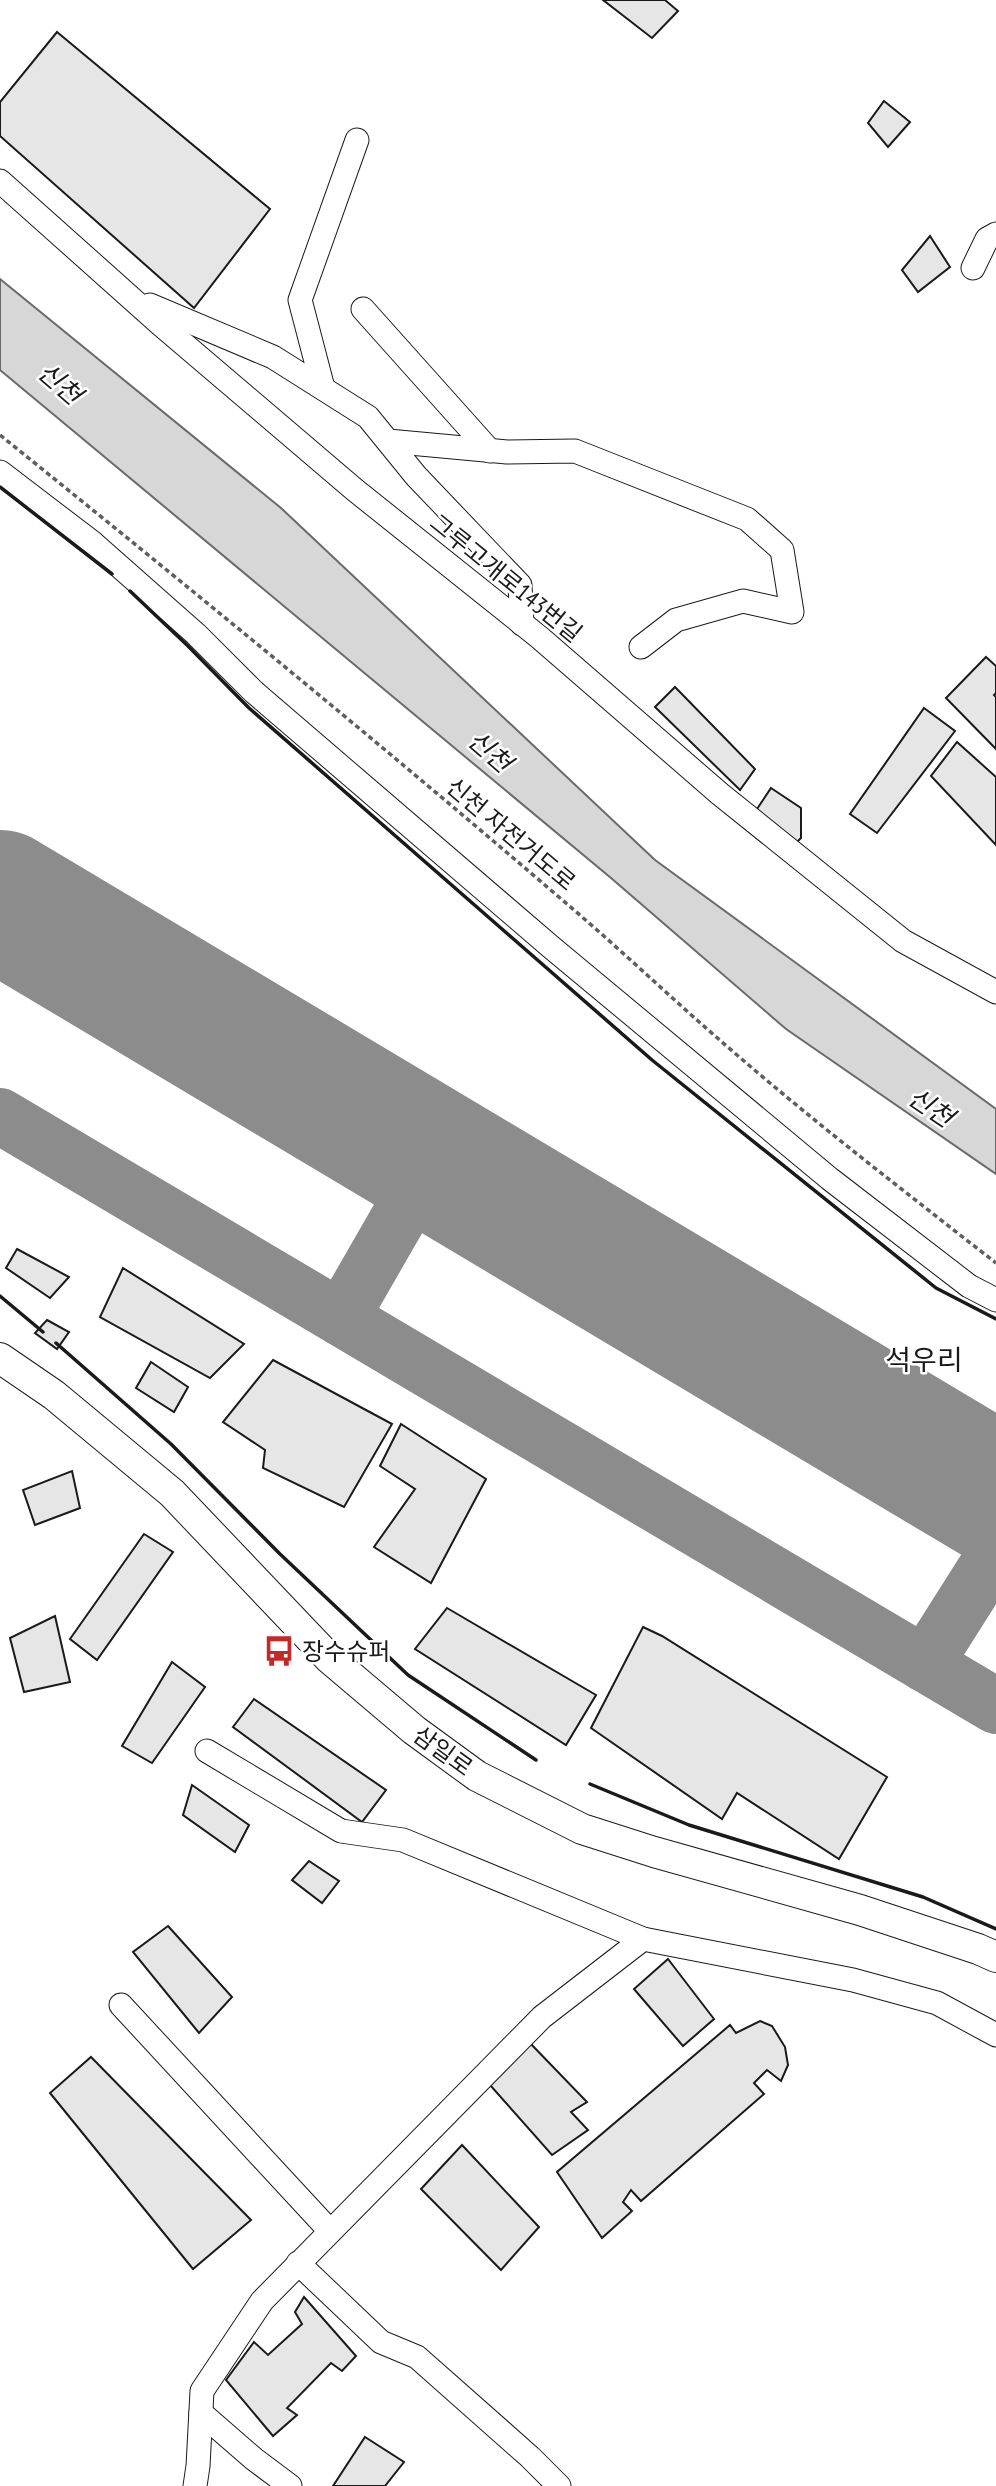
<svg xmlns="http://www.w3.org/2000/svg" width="996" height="2486" viewBox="0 0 996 2486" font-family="'PT Sans Narrow','Noto Sans KR',sans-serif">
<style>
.water{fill:#d7d7d7;stroke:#6a6a6a;stroke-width:2}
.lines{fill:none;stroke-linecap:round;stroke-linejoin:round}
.taxiway{stroke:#8c8c8c;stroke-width:56}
.runway{stroke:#8c8c8c;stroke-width:140}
.building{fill:#e6e6e6;stroke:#1a1a1a;stroke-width:2}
.minor-casing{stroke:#1a1a1a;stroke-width:25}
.major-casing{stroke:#1a1a1a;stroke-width:32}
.path{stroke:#5f5f5f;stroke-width:3.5;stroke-dasharray:5 3.5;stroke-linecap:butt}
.minor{stroke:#fff;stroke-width:23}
.major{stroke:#fff;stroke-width:30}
.wall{stroke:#1a1a1a;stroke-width:3.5}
.labels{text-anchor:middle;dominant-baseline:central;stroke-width:5;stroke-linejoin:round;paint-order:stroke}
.street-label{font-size:24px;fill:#1a1a1a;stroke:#fff}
.poi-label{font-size:24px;fill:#1a1a1a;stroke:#fff;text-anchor:start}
.water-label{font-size:26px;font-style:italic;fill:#1a1a1a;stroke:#fff}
.quarter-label{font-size:28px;fill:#1a1a1a;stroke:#fff}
</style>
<rect width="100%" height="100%" fill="#fff"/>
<!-- water -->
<path class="water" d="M0,279L281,508L655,860L996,1109V1174L786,1029L611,878L0,370Z"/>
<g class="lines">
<!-- taxiway -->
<g class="taxiway">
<path d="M0,1116L996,1706"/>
<path d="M341,1318L433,1158"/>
<path d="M925,1664L996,1552"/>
</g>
<!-- runway -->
<path class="runway" d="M0,900L996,1494"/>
</g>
<!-- building -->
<g class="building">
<path d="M603,0H665L678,11L652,38Z"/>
<path d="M57,32L270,209L194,308L0,136V102Z"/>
<path d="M884,101L910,122L888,147L868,123Z"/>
<path d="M930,236L950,267L918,292L902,270Z"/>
<path d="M986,657L996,666V693L994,695L996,697V749L946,698Z"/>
<path d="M675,687L755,769L740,790L655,707Z"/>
<path d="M924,708L955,731L877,833L850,814Z"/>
<path d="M957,742L996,777V845L931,776Z"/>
<path d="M771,788L801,808V838L793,846L753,815Z"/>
<path d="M17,1249L69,1277L50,1298L6,1268Z"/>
<path d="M123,1268L244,1344L210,1378L100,1317Z"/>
<path d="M47,1320L69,1332L57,1349L35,1333Z"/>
<path d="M273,1360L392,1424L344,1507L263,1468L265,1450L223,1422Z"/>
<path d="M151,1362L188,1387L174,1412L136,1388Z"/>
<path d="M401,1424L486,1479L431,1583L374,1547L415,1489L380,1466Z"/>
<path d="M72,1471L80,1508L35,1525L23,1490Z"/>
<path d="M144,1534L173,1552L97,1660L70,1639Z"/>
<path d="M447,1608L596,1695L566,1745L415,1649Z"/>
<path d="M55,1616L70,1682L24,1692L10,1638Z"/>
<path d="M643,1627L662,1636L887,1777L839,1859L737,1793L722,1819L591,1728Z"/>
<path d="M172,1662L205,1687L152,1763L122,1746Z"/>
<path d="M254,1699L386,1790L362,1822L233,1727Z"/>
<path d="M192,1785L249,1825L235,1852L183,1815Z"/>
<path d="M309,1861L339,1881L322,1903L292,1880Z"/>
<path d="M168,1926L232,1997L199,2033L133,1952Z"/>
<path d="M668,1959L714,2019L683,2046L634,1989Z"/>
<path d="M760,2021L772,2026L785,2047L788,2065L781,2081L767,2070L754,2083L764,2094L641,2201L631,2190L623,2202L632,2211L602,2238L557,2172L730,2025L736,2033Z"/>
<path d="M529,2042L587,2102L571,2112L588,2130L552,2155L490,2085Z"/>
<path d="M91,2057L251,2220L193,2269L50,2093Z"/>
<path d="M462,2145L539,2227L501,2270L421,2189Z"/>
<path d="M304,2297L356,2356L342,2371L331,2363L287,2408L297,2415L273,2436L226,2380L254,2342L268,2355L302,2324L295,2312Z"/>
<path d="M365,2437L404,2462L385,2486H333Z"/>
</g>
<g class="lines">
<defs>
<g id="minor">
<path d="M0,181L159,323L355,490L539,637L720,794L903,941L996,992"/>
<path d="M973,268L987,239L996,234"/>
<path d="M150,305L273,357L368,417L416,476L520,585L522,624"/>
<path d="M363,309L490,451"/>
<path d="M323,388L300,300L357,140"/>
<path d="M388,441L507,452L575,451L747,519L782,550L792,612L743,601L676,620L641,647"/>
<path d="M0,472L93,543L196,634L254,692L551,947L830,1179L969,1286L996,1300"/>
<path d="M207,1751L341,1831L403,1840L643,1939"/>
<path d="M121,2005L330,2231"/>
<path d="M298,2263L381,2342L417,2357L530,2457L559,2486"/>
<path d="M201,2413L254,2459L290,2486"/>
<path d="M195,2486L198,2466L202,2391L262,2301L542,2017L643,1939L853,1980L937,2003L996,2035"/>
</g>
<path id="major" d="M0,1358L54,1395L172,1493L329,1658L414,1730L477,1776L582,1829L654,1852L860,1910L978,1949L996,1957"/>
</defs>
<!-- minor casing -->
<use href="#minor" class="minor-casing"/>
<!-- major casing -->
<use href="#major" class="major-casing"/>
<!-- path -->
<path class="path" d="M0,435C191,589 381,744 567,904C620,949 670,997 722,1042C810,1119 904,1191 996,1263"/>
<!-- minor -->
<use href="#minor" class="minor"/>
<!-- major -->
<use href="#major" class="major"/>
<!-- wall -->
<g class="wall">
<path d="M0,487L112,574"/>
<path d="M130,591L188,646L249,708L652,1060L936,1288L996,1319"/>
<path d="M0,1296L43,1332"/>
<path d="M56,1343L171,1444L280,1554L408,1675L536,1760"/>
<path d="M590,1784L689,1825L923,1897L996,1929"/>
</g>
</g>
<!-- icons -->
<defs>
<symbol id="bus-bare" viewBox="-9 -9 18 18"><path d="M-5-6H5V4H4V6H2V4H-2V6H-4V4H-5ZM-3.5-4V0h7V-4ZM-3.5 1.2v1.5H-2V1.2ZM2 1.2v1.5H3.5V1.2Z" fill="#c62828" stroke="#fff" stroke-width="2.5" paint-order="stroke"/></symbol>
</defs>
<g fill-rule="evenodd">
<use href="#bus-bare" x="257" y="1629" width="44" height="44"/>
</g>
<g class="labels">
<!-- street labels -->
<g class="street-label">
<text transform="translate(506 578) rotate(39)">그루고개로143번길</text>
<text transform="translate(511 834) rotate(40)">신천 자전거도로</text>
<text transform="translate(443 1751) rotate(36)">삼일로</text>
</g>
<!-- poi labels -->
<g class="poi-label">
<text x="302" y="1651">장수슈퍼</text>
</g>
<!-- water labels -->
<g class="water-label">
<text transform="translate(60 383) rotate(41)">신천</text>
<text transform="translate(490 751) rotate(41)">신천</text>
<text transform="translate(931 1107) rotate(34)">신천</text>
</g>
<!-- quarter labels -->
<g class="quarter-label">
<text x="924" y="1359">석우리</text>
</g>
</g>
</svg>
